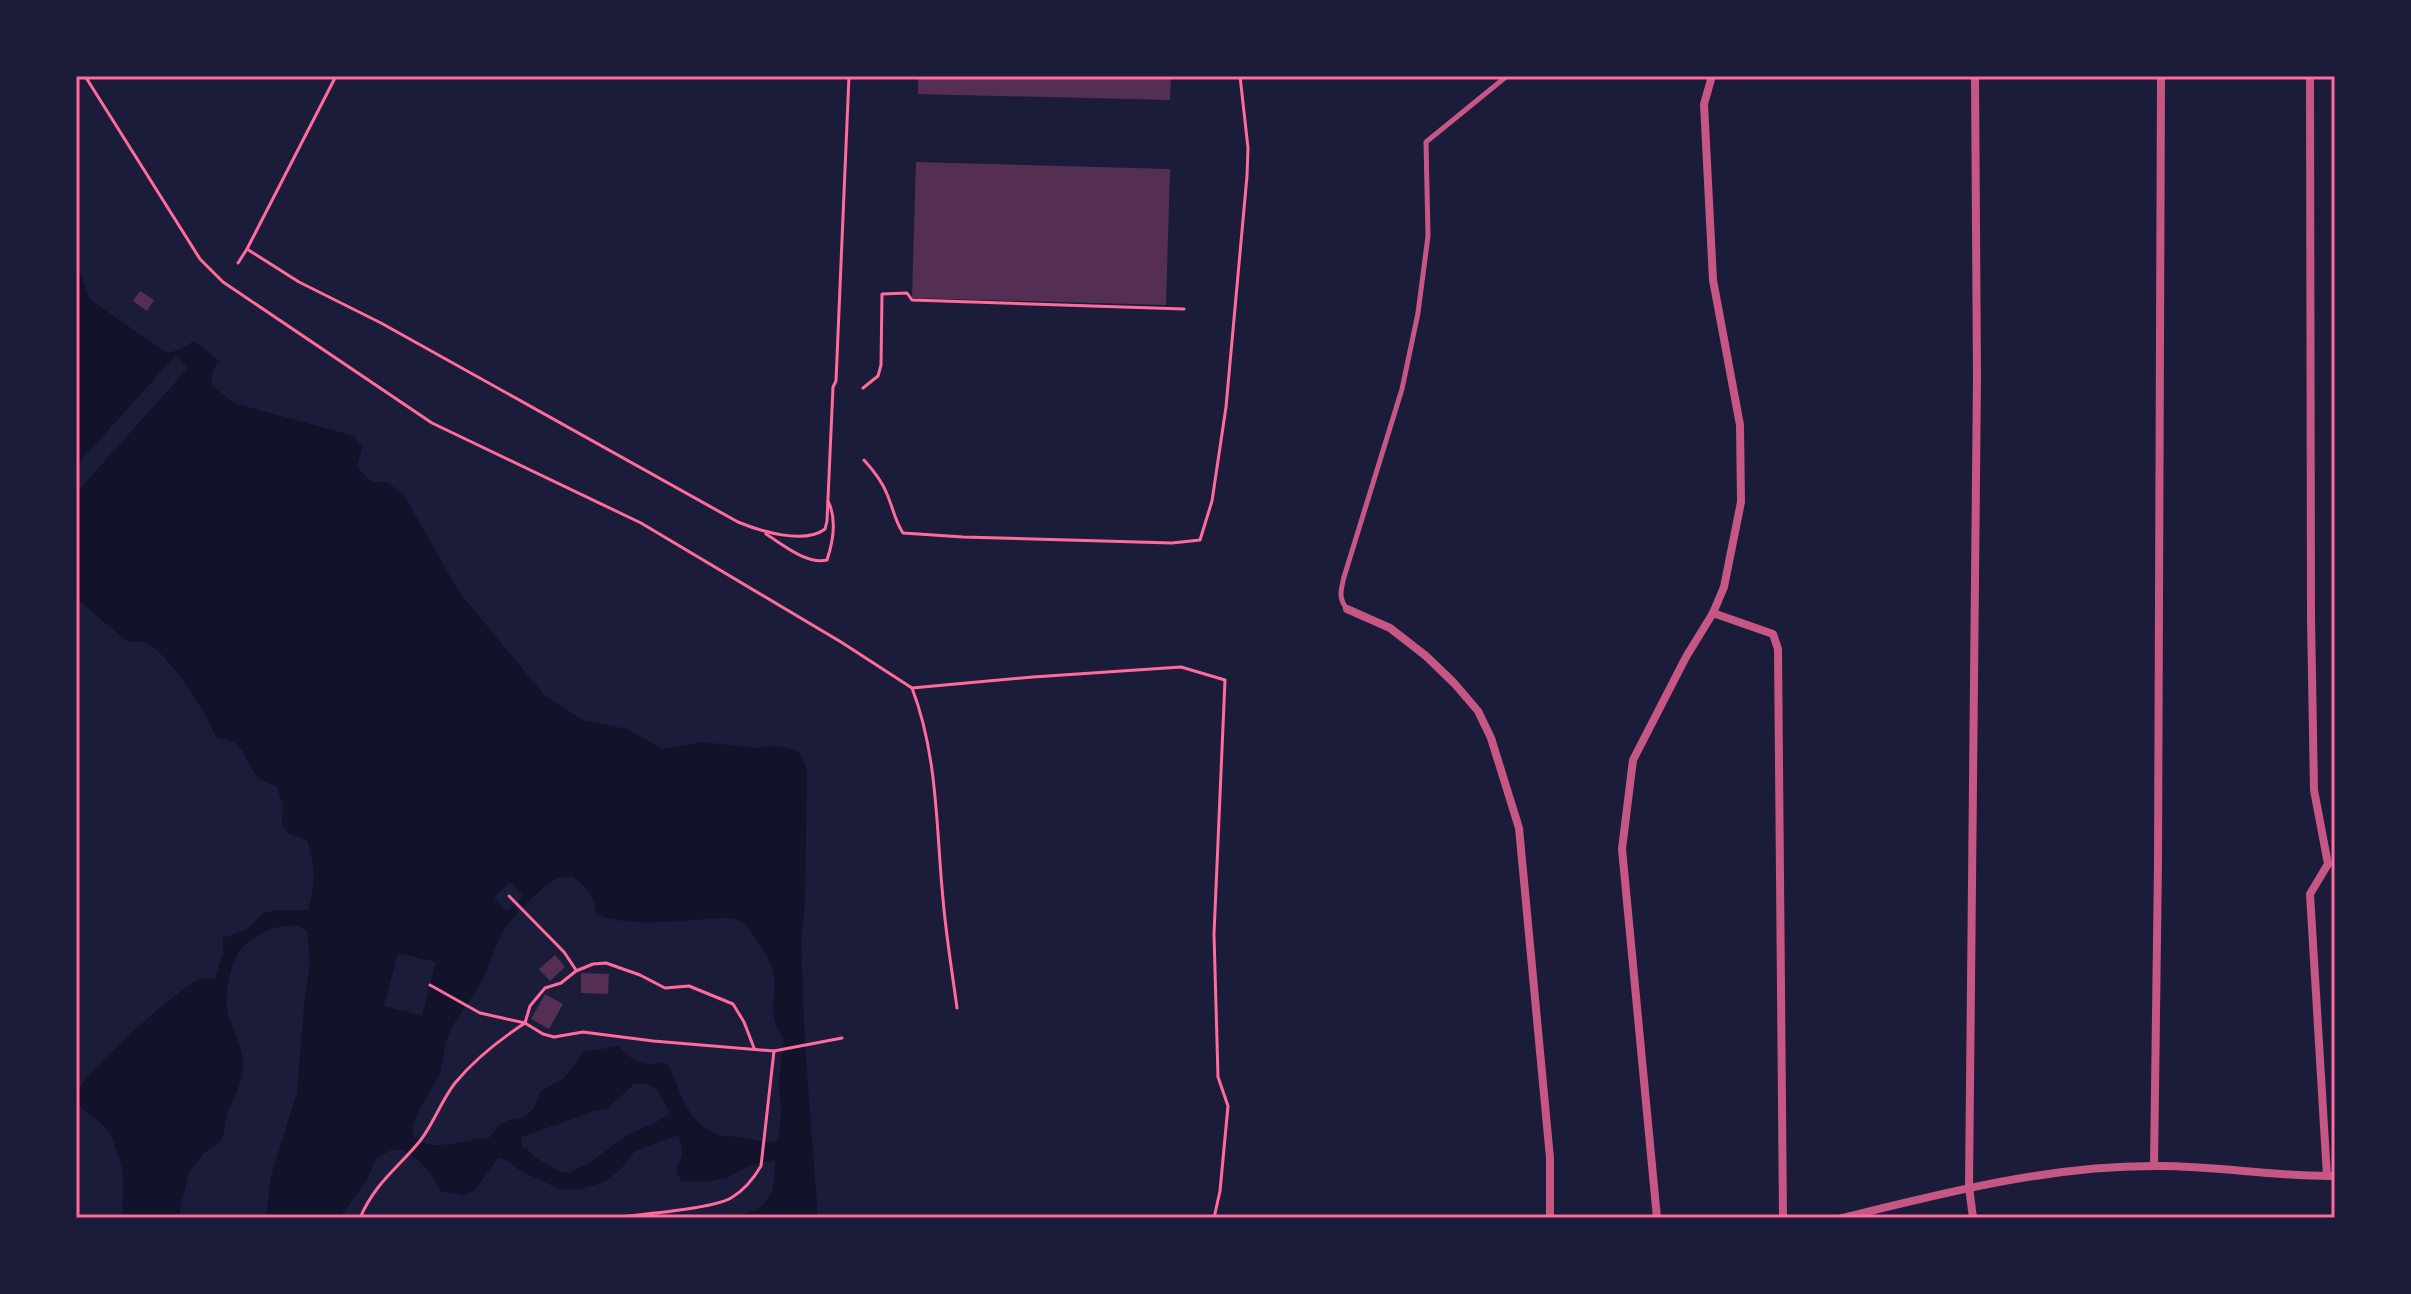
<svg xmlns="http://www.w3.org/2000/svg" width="2411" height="1294" viewBox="0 0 2411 1294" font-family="'Work Sans',sans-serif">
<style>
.water{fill:#12122b;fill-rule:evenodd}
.pier{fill:#1b1b3a}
.building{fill:#542f53}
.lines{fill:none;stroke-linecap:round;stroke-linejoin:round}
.path{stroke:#ff6b9d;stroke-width:3}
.service{stroke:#c65784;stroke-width:5}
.minor{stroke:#c65784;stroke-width:8}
.neatline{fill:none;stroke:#ff6b9d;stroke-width:3}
</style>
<rect width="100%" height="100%" fill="#1b1b3a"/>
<!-- water -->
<path class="water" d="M76,267L79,268L89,299L167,353L179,350L194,341L218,360L212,374V386L234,403L354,436L362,447L357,467L372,482H387L404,495L459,592L545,696L585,721L627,729L662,749L702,742L755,748L776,746L798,751L807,769L805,903L801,942L805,1046L818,1218H723C731,1215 740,1216 748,1213C774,1205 775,1184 775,1160L750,1165L729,1177L706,1182L681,1181C673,1166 678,1169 682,1155C683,1149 679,1140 679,1135L635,1151L620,1170L602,1183L575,1190L557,1188L521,1171L503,1158H498L475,1190L462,1196L456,1193L442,1192C434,1177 414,1147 394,1150C389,1150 381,1156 376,1159L367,1180L339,1218H266L271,1176L297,1092L304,1006L310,962L307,931C297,923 284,925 272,929C262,932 248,941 241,949C232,959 224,994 227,1008C231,1029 244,1046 243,1068C242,1085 232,1100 227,1115C225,1123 224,1132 222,1140L204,1153L189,1173L178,1218H123C121,1202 125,1184 122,1169C120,1160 114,1142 110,1134C100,1116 75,1113 77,1094C79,1076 177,990 196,981C201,979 209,979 215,978L223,954V938L247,929L263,913L276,910H308C316,880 316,871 307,840L289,834L282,824L283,806L277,787L260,779L249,766L244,753L234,742L216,737C205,711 175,664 153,647C145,641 137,641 128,642L76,598ZM572,876C586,886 594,896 596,914C625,927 675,921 706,919C734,917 742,916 757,941C762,949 770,959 772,968C780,996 764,1012 784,1039L779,1082L781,1114L778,1141C765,1145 754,1139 742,1137C735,1136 729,1137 723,1136C688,1128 681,1092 668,1064C659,1061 656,1064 647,1064C636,1063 625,1054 619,1046L584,1052L564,1078L540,1092L534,1108L524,1117L509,1120L499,1125L489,1138C469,1138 428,1155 414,1136C406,1124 433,1089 439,1076C443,1064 443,1052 447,1040C453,1019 470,1002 481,983C490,967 493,948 503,932C511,918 543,884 559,878C563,876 567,877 572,876ZM645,1083L657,1089L670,1113L655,1123L629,1134L589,1163L569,1173L560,1172L536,1158L527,1149L522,1148L521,1137L595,1111L606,1110L634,1084Z"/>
<!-- pier -->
<g class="pier">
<path d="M175,356L188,368L76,493V466Z"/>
<path d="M510,882L524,895L518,901L527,910L522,915L513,906L507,911L494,898Z"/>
<path d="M398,953L436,962L422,1016L384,1006Z"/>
</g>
<!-- building -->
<g class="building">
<path d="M918,76H1171L1170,100L918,94Z"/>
<path d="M916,162L1170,169L1166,305L912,298Z"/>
<path d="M140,291L154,300L147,311L133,301Z"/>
<path d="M555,955L565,967L550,981L539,969Z"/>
<path d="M581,973L609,974L608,994L581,993Z"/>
<path d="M545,994L563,1004L549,1029L531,1019Z"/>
</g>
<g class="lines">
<!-- path -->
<g class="path">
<path d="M85,76L200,259L223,282L432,423L641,523L841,642L912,688L1033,677L1181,667L1225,680L1214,934L1218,1077L1228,1106L1220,1191L1214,1218"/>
<path d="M336,76L247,249L299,282L381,323L738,522C760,531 804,545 825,529L827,521L833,387L836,381L849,76"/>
<path d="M238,263L247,249"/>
<path d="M863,388L878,376L881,365L882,294L907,293L912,300L1184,309"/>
<path d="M864,460C874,471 882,481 887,494C893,508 895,521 903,533L963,537L1172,543L1200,540L1212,501L1226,407L1247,176L1248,148L1240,76"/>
<path d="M766,534C782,544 807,565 827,560C833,542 837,519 828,501"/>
<path d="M912,688C938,756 936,827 943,899C946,935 952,971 957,1008"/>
<path d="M509,896L564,952L576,970"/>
<path d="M430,985L480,1013L525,1023L530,1006L545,988L561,983L576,971L593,964L606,963L640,975L665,988L689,986L733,1004L744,1022L754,1048"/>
<path d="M511,1217V1218"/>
<path d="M360,1218C375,1183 397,1169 420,1141C434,1123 441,1101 455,1083C475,1059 499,1040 525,1023L543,1034L554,1037L583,1032L653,1041L774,1051L842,1038"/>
<path d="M610,1218C636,1215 712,1209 731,1198C743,1191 754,1178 761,1166L774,1051"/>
</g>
<!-- service -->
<path class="service" d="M1347,609C1338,598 1341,590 1344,577L1402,389L1418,313L1428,236L1426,142L1507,76"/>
<!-- minor -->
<g class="minor">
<path d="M2310,76L2311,618L2314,790L2328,864L2310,894L2327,1176"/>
<path d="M1347,609L1390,628L1426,656L1454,683L1478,711L1491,738L1519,828L1550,1158V1218"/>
<path d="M1713,613L1773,634L1778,649L1783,1218"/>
<path d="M2154,1166L2158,863L2161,76"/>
<path d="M1657,1218L1622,849L1633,760L1686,657L1713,613L1724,587L1741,502L1740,425L1713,280L1704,104L1712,76"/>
<path d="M1842,1218C1944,1193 2047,1166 2153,1166C2214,1165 2274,1177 2335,1176"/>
<path d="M1973,1218L1969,1187L1977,377L1975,76"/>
</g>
</g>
<!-- border -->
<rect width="2411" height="1294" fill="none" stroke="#1b1b3a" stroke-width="156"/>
<rect x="78" y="78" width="2255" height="1138" class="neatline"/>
</svg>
